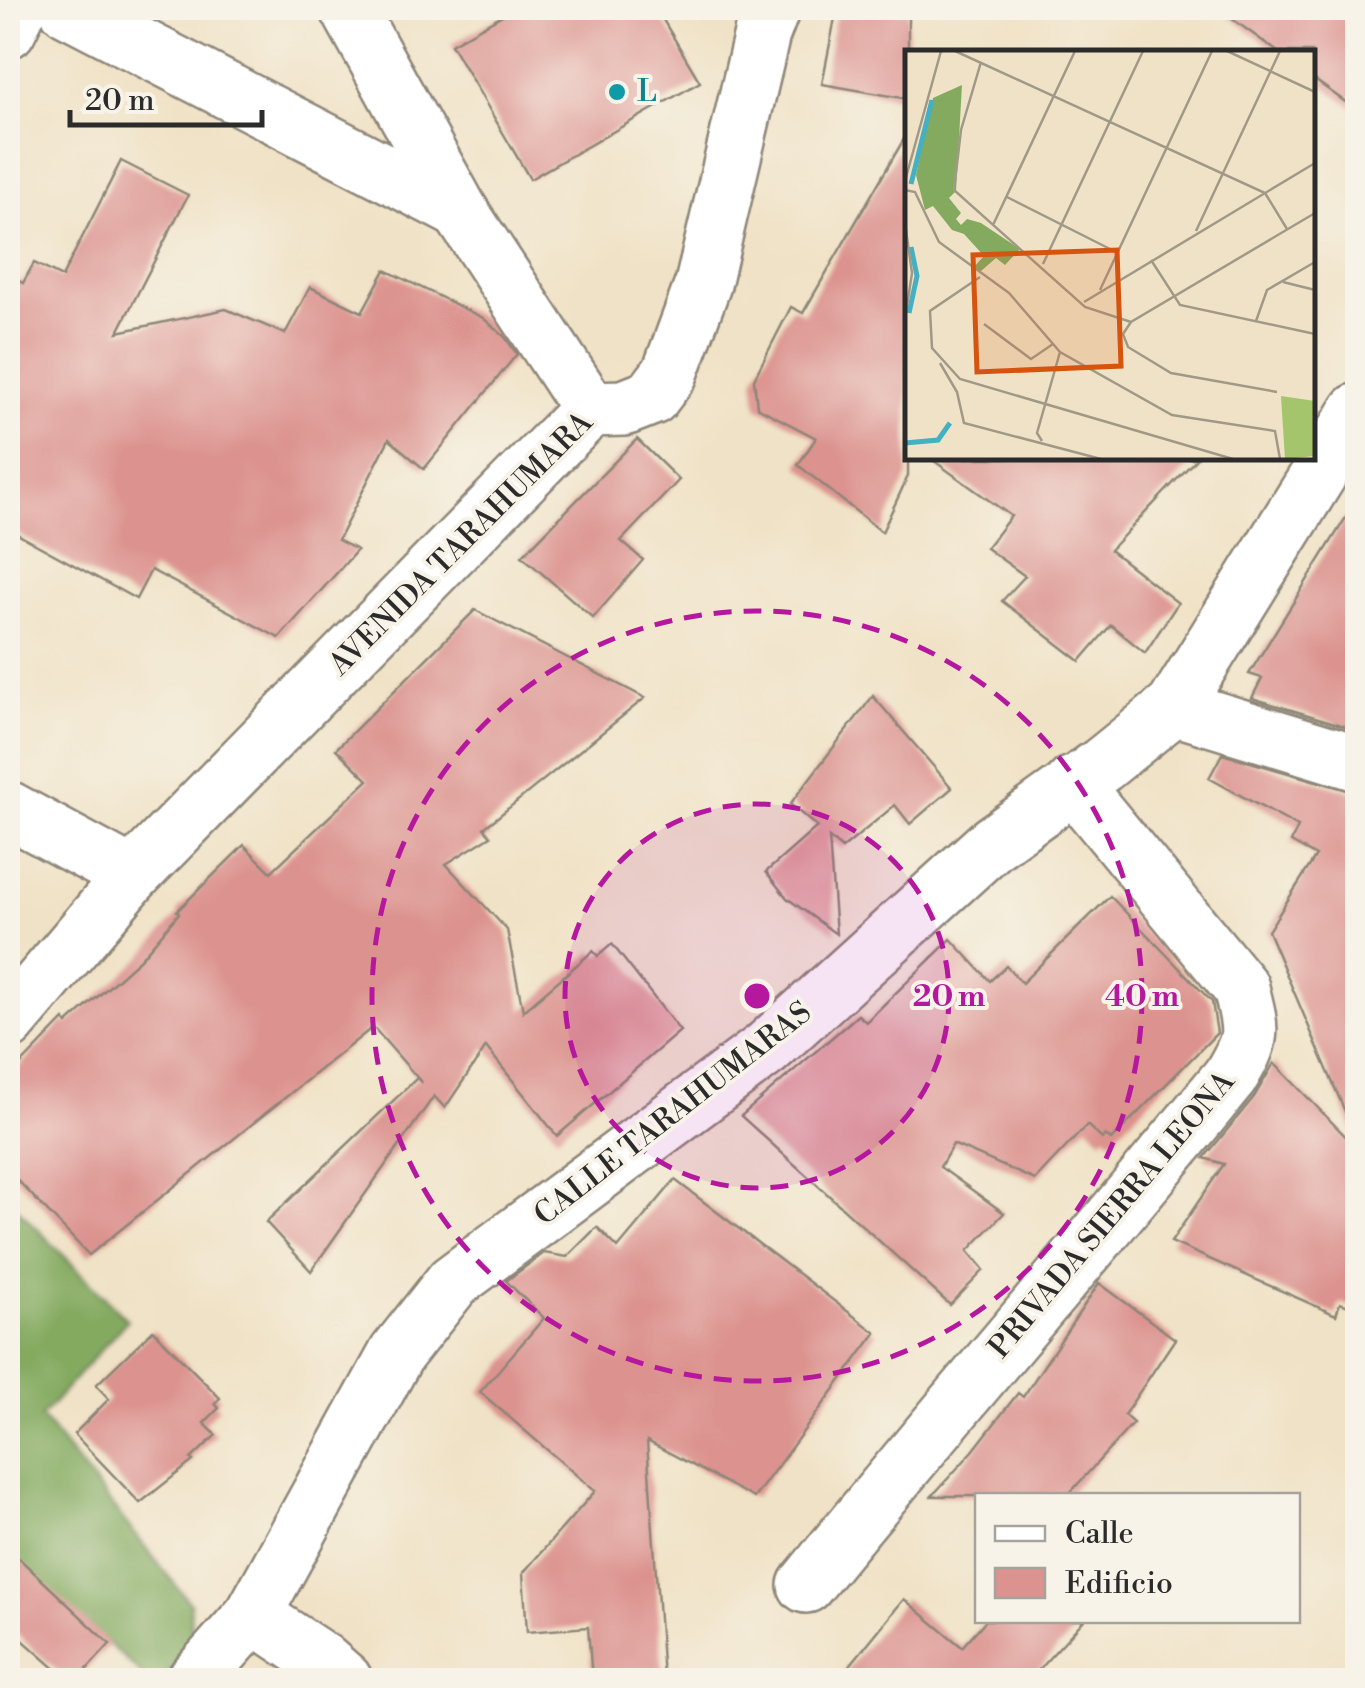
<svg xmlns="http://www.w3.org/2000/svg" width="1365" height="1688" viewBox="0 0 1365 1688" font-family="'Libre Bodoni',serif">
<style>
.forest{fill:#84aa60;stroke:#586a46;stroke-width:2.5}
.building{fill:#dc928e}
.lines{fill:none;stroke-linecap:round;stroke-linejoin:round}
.minor-casing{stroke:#8e8678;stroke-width:60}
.minor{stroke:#fff;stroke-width:55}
.ring{fill:none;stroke:#b5179e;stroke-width:5;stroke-dasharray:18 12}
.culture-dot{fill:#0f9aa8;stroke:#f7f3e8;stroke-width:4}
.labels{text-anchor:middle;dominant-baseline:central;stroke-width:8;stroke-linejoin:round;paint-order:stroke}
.culture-label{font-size:30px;fill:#0d838f;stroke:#f7f3e8;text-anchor:start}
.street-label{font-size:30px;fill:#2b2b2b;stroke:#f7f3e8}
.inset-river{fill:none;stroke:#44b0c2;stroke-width:5}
.inset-road{fill:none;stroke:#a19988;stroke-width:2.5}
.view{fill:#d5540f;fill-opacity:0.15;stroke:#d5540f;stroke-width:5}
.inset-edge{fill:none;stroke:#2b2b2b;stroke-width:5}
.centre{fill:#b5179e;stroke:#f7f3e8;stroke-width:5}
.ring-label{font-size:30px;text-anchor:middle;font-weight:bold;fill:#b5179e;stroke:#f7f3e8;stroke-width:8;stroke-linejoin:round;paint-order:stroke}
</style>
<rect width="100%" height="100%" fill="#f7f3e8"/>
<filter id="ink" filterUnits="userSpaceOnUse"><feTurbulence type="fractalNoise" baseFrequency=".01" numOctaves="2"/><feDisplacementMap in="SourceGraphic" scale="20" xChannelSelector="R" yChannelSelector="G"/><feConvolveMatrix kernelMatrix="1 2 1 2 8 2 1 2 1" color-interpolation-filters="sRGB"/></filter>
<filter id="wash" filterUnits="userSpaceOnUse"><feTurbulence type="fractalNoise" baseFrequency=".0048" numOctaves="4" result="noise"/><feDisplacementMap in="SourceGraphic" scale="40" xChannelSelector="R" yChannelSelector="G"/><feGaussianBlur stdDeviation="2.25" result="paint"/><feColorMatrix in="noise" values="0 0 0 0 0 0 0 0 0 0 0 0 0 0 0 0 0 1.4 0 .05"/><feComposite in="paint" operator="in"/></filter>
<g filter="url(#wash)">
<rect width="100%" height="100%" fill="#f0e2c6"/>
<!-- forest -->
<path class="forest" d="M8,1199L127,1320L41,1417L190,1603L192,1651L160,1680H148L15,1558L8,1564Z"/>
<g id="blocks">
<!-- building -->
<g class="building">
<path d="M515,8H656L700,82L530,179L451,44Z"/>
<path d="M837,8L908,11V99L822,84Z"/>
<path d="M1217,8H1358V111L1312,78V52H1278Z"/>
<path d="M908,132V476L882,532L798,465L816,438L757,407L754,379L791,307L803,313Z"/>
<path d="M121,161L188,195L118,332L226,309L285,334L310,287L362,312L385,270L483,318L505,337L517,354L424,469L389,439L338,540L357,550L279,638L151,570L136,599L8,529V275L23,283L34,263L62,277Z"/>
<path d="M637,439L679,480L621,541L643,560L593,618L522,556Z"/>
<path d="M930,458H1197L1110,550L1178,603L1145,653L1111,625L1080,661L1002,601L1025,576L986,548L1011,516Z"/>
<path d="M1358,498V730L1252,698L1262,678L1249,674Z"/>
<path d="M475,610L645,698L484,828L491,836L446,864L507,930L523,1011L593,951L598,956L612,944L680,1031L557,1136L486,1047L445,1108L434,1096L311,1271L266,1222L417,1078L422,1083L373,1027L89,1255L8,1170V1078L64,1020L67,1024L140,959L179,913L177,911L244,845L271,872L368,780L336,749Z"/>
<path d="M873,696L952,788L910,824L895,805L842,849L829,838L836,934L787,898L766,872L817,827L790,804Z"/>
<path d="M1222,754L1358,793V1142L1268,931L1316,856L1291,842L1298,827L1209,778Z"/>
<path d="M1110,896L1212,1002L1217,1033L1111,1140L1105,1135L1102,1139L1087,1125L1035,1180L953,1144L940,1167L1004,1213L968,1251L984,1270L950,1305L741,1116L858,1015L866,1022L951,939L990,981L1006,966L1022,983Z"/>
<path d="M1274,1063L1358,1149V1309L1340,1303L1336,1315L1171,1242L1224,1164L1204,1158L1254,1097Z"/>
<path d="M675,1180L876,1333L754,1498L647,1441L663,1678L592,1680L588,1627L527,1632L523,1573L595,1491L480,1392L544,1318L506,1281L544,1253L567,1257L597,1227L618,1248Z"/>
<path d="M1099,1283L1175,1339L1124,1415L1133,1423L1067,1496H932L973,1451L1018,1393L1023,1397Z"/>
<path d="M153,1330L220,1398L215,1404L219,1408L204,1423L216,1435L191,1459L193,1461L140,1503L74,1434L109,1399L96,1385Z"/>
<path d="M8,1548L110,1644L77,1680H68L8,1627Z"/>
<path d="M904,1599L962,1647L986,1620H1084L1029,1680H838Z"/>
</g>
</g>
</g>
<g filter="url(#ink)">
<use href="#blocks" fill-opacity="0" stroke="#8e8678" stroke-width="2.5"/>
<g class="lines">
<defs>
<g id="minor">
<path d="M67,8L460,211"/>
<path d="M348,8L460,211L590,409"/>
<path d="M8,30L19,8"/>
<path d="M1174,707L1358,763"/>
<path d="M8,809L132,876"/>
<path d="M8,1022L132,876L590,409L624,408L652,397L670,373L703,284L762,34L772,8"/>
<path d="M806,1585C945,1414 1090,1248 1230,1077C1254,1037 1252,1032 1241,988L1073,784"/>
<path d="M253,1615L321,1660L344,1680"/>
<path d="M195,1680L253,1615L397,1353L453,1282L766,1049L993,843L1102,765L1174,707L1358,411"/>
</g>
</defs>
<!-- minor casing -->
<use href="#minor" class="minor-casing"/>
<!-- minor -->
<use href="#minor" class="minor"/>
</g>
</g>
<!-- distance rings -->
<circle cx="757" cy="996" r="192" fill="#b5179e" fill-opacity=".12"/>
<g class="ring">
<circle cx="757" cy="996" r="192"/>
<circle cx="757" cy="996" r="385"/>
</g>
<!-- markers -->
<circle class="culture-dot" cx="617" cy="92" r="10"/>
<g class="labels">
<!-- culture labels -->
<g class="culture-label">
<text x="637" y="92">L</text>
</g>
<!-- street labels -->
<g class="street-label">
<text transform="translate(461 544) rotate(-45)">AVENIDA TARAHUMARA</text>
<text transform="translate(673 1114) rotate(-38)">CALLE TARAHUMARAS</text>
<text transform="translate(1112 1215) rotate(-50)">PRIVADA SIERRA LEONA</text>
</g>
</g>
<!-- overview -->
<g transform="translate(905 50)">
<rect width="410" height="410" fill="#f0e2c6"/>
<path d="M376,346L410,351V406L380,409Z" fill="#a5c56d"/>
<path d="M57,35L51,141L44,148L56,163L51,169L56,175L62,169L76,173L115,199L100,215L91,208L76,221L68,218L79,206L59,184L47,180L28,156L20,160L11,125L28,48Z" fill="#84aa60"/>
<path class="inset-river" d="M6,134L27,50M4,263L12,226L6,197M0,393L33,390L45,373"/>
<path class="inset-road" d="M50,1L360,143L382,179M322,1L410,42M76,12L56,80L49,140L180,257L226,272M0,131L36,1M0,140L10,142L34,192L104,243L155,302L267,365L370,381L375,409M102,147L213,203M0,173L7,223L0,269M88,175L170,1M291,181L375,1M246,210L275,255L410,284M138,214L238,1M75,227L25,261L27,298L55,329L328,409M378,232L410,240M195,240L307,1M179,252L410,113M351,271L362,240L410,212M79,274L126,309L148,294M35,313L52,342L59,373L196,409M372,342L266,323L223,297L218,284L226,272L410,163M137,391L132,383L155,302"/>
<path class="view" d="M212,200L216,316L72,322L68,205Z"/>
<rect width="410" height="410" class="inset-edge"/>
</g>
<circle cx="757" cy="996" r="15" class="centre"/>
<g class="ring-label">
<text x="949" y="1006">20 m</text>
<text x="1142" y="1006">40 m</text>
</g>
<!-- margin -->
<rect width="1365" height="1688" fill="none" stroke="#f7f3e8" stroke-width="40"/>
<!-- legend -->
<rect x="975" y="1493" width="325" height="130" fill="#f7f3e8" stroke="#a5a39c" stroke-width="2.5"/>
<rect x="995" y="1526" width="50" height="15" fill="#ffffff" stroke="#a5a39c" stroke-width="2.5"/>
<text x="1065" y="1543" font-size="30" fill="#2b2b2b">Calle</text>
<rect x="995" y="1568" width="50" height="30" fill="#dc928e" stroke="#a5a39c" stroke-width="2.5"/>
<text x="1065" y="1593" font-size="30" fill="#2b2b2b">Edificio</text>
<!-- scale -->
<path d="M70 110v15h192v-15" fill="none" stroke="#2b2b2b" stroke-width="5"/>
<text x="85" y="110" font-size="30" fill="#2b2b2b" stroke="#f7f3e8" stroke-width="8" paint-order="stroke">20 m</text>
</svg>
